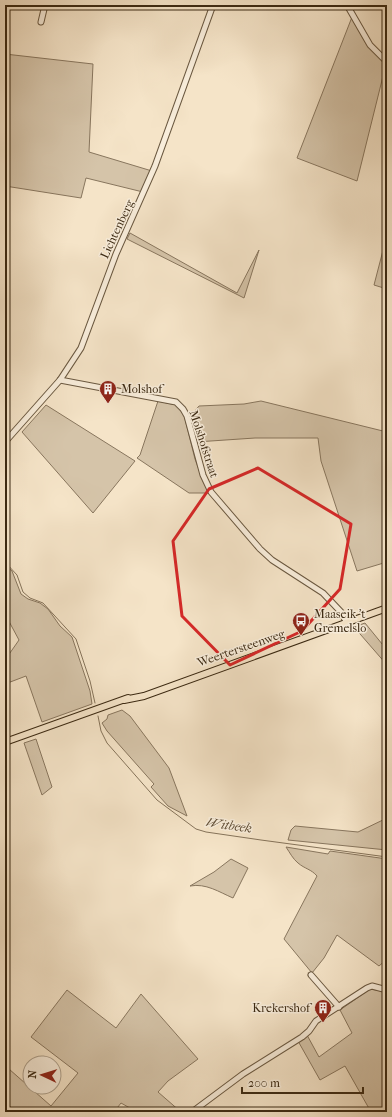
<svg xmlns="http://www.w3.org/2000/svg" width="392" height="1117" viewBox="0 0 392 1117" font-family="'IM FELL French Canon',serif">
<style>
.green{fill:#d5c4a9;stroke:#88765e}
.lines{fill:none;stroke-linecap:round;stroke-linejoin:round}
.stream{stroke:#85735a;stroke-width:1}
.minor-casing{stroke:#6a5840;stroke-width:7}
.major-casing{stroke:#3b2912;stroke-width:8}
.minor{stroke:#f8eddb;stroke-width:5}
.major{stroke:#f5e4c8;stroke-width:6}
.marked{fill:none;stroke:#d62828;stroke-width:3;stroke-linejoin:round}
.labels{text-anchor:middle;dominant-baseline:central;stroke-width:3;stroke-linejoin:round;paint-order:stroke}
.street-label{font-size:12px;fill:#3b2912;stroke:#f8eddb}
.poi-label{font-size:12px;fill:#3b2912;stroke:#f8eddb;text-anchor:start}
.water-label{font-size:13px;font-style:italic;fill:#604e36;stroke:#f8eddb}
</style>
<rect width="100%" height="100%" fill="#f5e4c8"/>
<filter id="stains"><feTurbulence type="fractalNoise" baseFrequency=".005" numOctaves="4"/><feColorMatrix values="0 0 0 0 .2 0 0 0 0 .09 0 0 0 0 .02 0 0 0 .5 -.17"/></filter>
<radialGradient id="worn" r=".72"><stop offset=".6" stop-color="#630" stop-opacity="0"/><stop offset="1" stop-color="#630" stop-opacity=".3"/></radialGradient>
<!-- green -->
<g class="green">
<path d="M352,17L375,54L386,64L357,181L297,158Z"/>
<path d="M5,54L93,64L89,152L152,171L143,192L86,178L81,198L5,186Z"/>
<path d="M130,233L237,293L259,250L244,298L127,239Z"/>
<path d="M387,235V289L374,285Z"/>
<path d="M158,401L176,405L184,415L195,459L203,481L210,493H189L137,458L140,455Z"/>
<path d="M261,401L387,432V562L357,571L321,461L318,438H255L196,442C192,428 188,418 199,406L244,404Z"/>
<path d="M46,405L135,461L93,513L22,432Z"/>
<path d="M5,565L12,571L21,594L28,599L40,603L48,609L60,626L72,637L90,691L92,704L42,722L26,676L5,684V660L19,640L5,614Z"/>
<path d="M365,623L387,650V665L354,627Z"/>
<path d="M122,710L130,716L169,768L187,816L168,806L151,787L154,784L107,731L102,723L107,719L108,715Z"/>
<path d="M36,739L52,787L42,795L24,743Z"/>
<path d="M387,818V850L288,840L291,830L295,826L358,832Z"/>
<path d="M286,847L328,854L330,851L387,859V959L379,966L337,935L324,958L312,973L284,939L317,876C311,869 305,869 298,863C293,859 290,853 286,847Z"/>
<path d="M231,859L248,868L233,898C219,892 206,883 190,886L214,872Z"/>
<path d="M370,989L387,992V1112H371L345,1066L320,1080L298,1041L307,1035L319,1057L352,1033L340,1010Z"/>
<path d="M67,990L116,1028L141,994L198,1059L168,1081L158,1092L181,1112H137L121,1103L114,1112H55L51,1107L49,1112H16L5,1102V1075L9,1069L51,1106L78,1073L31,1037Z"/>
</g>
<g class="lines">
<!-- stream -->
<g class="stream">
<path d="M5,562L17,575L23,592L30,598L43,603L76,639L90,681L95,703"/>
<path d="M98,716L101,731L107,743L157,800L196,829L206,832L261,840L387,857"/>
</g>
<defs>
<g id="minor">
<path d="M347,5L370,45L387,62"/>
<path d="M41,22L45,5"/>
<path d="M60,380L176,402L183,409L187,416L203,475L211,492L260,549L272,560L323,593L341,612L347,623"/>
<path d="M5,442L60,380L81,348L116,254L155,166L213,5"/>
<path d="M311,975L339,1007"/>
<path d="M192,1112L243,1074L302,1037L309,1031L316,1021L367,988L372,986L387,990"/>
</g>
<g id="major">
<path d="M124,700L144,696L387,608"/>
<path d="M5,742L128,698"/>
</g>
</defs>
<!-- minor casing -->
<use href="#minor" class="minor-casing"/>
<!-- major casing -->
<use href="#major" class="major-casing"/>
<!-- minor -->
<use href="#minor" class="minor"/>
<!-- major -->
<use href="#major" class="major"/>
</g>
<!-- marked area -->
<path class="marked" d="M258,468L351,524L340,589L302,631L230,665L182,616L173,541L209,489Z"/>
<!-- icons -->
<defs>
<symbol id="building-pin" viewBox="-11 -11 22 30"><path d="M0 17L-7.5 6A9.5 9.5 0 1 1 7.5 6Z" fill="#8f2418" stroke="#f8eddb"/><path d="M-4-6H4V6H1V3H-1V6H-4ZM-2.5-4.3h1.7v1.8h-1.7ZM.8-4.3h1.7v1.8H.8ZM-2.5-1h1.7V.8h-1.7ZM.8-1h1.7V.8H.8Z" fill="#fff"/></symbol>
<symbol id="bus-pin" viewBox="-11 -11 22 30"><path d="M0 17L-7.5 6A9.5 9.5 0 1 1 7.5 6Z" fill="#8f2418" stroke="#f8eddb"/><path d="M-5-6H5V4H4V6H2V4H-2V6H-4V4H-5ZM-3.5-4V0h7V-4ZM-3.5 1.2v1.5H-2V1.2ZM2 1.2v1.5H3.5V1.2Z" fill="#fff"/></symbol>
</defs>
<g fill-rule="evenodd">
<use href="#building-pin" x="98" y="379" width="20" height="27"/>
<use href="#bus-pin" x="291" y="611" width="20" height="27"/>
<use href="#building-pin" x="313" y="998" width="20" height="27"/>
</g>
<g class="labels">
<!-- street labels -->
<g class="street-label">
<text transform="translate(117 229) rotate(-65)">Lichtenberg</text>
<text transform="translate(204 444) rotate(72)">Molshofstraat</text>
<text transform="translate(241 648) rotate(-19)">Weertersteenweg</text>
</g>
<!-- poi labels -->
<g class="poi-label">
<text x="121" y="389">Molshof</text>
<text x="314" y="614">Maaseik 't<tspan x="314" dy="14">Gremelslo</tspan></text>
<text x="310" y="1008" text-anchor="end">Krekershof</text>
</g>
<!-- water labels -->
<g class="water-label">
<text transform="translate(229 825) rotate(8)">Witbeek</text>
</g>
</g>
<!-- margin -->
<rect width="392" height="1117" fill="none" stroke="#f5e4c8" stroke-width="20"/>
<rect x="6" y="6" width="380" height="1105" fill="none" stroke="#3b2912" stroke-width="2"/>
<rect x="10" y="10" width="372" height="1097" fill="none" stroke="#3b2912"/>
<!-- north arrow -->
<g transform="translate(42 1075) rotate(274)"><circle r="19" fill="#f8eddb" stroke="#ac9f8b"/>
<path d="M0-3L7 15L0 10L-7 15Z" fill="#8f2418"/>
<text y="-6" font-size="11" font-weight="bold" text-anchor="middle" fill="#3b2912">N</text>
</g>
<!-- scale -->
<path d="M242 1087v6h121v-6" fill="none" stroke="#3b2912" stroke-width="2"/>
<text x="248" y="1087" font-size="12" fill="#3b2912" stroke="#f8eddb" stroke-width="3" paint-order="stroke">200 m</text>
<rect width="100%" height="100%" filter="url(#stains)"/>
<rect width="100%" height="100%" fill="url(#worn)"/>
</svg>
